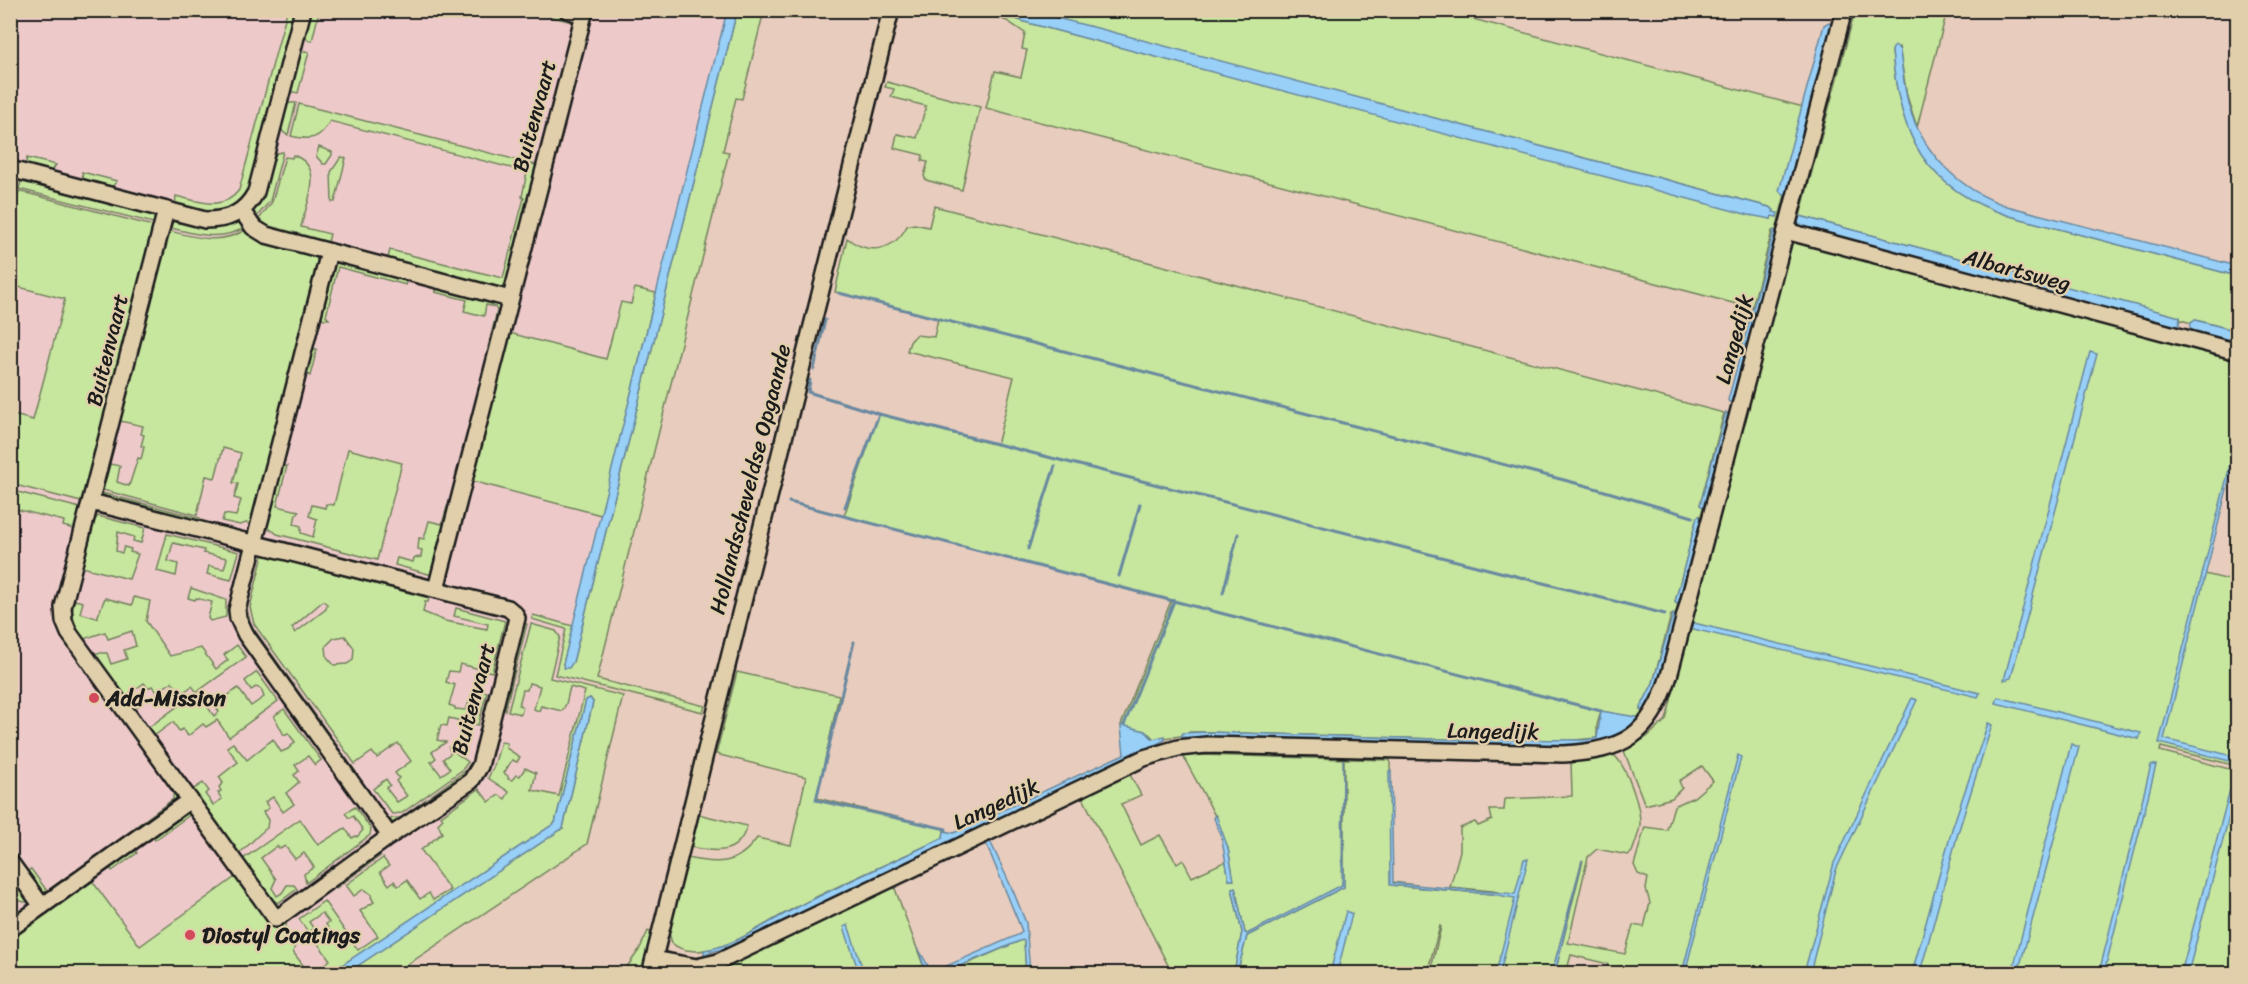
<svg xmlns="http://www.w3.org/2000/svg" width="2248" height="984" viewBox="0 0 2248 984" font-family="Sriracha,sans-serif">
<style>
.built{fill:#edcac9}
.green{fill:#c7e69e;stroke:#72815d;stroke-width:1.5;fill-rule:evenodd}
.water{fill:#99d0f8;stroke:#6788a0;stroke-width:1.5}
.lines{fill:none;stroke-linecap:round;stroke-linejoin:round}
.stream{stroke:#6788a0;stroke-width:3}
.minor-casing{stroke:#1c1c1c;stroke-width:20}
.minor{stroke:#e1cfac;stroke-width:15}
.poi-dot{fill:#d1495b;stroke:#e1cfac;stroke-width:2}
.labels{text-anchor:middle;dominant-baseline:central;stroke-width:4.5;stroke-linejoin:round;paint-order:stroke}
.street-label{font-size:22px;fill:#1c1c1c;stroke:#e1cfac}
.poi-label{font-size:22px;font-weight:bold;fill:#1c1c1c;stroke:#e1cfac;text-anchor:start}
</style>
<rect width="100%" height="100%" fill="#e8ccbd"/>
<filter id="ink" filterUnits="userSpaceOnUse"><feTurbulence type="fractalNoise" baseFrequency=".0167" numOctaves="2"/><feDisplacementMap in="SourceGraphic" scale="12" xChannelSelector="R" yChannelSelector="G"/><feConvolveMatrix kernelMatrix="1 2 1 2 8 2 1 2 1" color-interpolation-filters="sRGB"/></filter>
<g filter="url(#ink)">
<!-- built -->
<path class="built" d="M10,11H732L570,658L590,701L560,823L339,973H11Z"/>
<!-- green -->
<g class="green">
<path d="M287,11H298L254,179L245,201L217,215L175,206L176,196C198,201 223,212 239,190Z"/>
<path d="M309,11L319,12L312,41L308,40L303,33Z"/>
<path d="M528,11C542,11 562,10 572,22Z"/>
<path d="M737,11H764L742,99L736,98L723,151L729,152L597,679L705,706L703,712L555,675L566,629L532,619L533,615L573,626L563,664L573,662Z"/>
<path d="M981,11H992L1028,23L1771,219L1773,210L1769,207L1028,11H1443L1807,108L1779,218L1776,231H1772L1752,308L986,108L995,71L1021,77L1027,50L1022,49L1025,33L1007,21Z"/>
<path d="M1855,11H1947L1917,127L1907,96L1899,47L1892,51C1899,135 1924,189 2010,216L2237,276V331L2196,320L2191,323L2181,320L2179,317L1800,216Z"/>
<path d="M305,51L309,52L298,93L288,91L297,55Z"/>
<path d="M887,82L980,107L962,190L926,180L924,176L928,162L922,161L923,155L894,148L897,134L917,138L926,106L891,97L894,89L885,87Z"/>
<path d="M290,103H296L288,135L284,133L280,127L284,106Z"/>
<path d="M299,104L540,166L508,284L497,290L267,231L256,223L272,202L285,157L292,158L293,155C327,167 306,203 301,227L330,234L328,242L388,258L390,250L503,278L524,198L522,197L527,172L330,121C320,139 311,141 291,136Z"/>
<path d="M319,147L332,152V155L326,164H323L316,156Z"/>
<path d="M283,152L270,201L254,220C252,207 266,160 277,153Z"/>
<path d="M341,157L346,158L335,202H332L331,172Z"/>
<path d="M27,158L56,165L51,172L25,168Z"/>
<path d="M82,172L117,181L111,188L83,181Z"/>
<path d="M25,180L147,210L153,214L157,224L19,189L21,181Z"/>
<path d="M19,191L157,227L85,503L11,484L10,414L33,420L65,299L11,285V225Z"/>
<path d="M934,206L1724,413L1700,505L1703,507L1701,516L1697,517L1675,602L1678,605L1675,615H1671L1653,683L1640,709L1642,711L1637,718L1601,711L1597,725V738L1563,741L1436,739L1207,732H1190L1181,736L1154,739L1149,734L1121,726V727V725L1171,601L844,516L879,414L997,445L1014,377L907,351L910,342L916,335L934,337L938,319L835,292L847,238C869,256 894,251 907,226L914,224L929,227Z"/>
<path d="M178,220L237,222L246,227C220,242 195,234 167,227L170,223Z"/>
<path d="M247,229L315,256L320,266L252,524L246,523L240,525L222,521L224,514L236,516L241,500L234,498L238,484L233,483L241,453L223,448L215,478L206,476L197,515L103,490L110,464L120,466L117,482L129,486L138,458L141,459L144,447L141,446L144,435L141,434L143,426L120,421L128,392L124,391L166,230C194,237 220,246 247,229Z"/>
<path d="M1793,240L2237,355V448L2205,574L2237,582V766L2161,747L2160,751L2237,771V973L1637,974L1638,970L1619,966L1616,973L1606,974L1608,964L1571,955L1566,973H1555L1583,860L1552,973H1430L1441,927L1440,926L1427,973H1237L1247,936L1344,887V759L1343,879L1341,887L1247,934L1245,933L1235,888H1232L1242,932L1234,973H1172L1082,796L1129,773L1141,795L1121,804L1141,845L1160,835L1177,864L1183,860L1192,877L1226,861L1229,880H1233C1230,832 1204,797 1183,756L1199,755L1390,760L1391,882L1417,885L1392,883L1391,885L1492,894L1515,897L1493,891L1450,887L1460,851V828L1475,822L1478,826L1492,820L1490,810H1504L1505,799L1572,796L1571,761L1614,755C1627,767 1641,807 1640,825C1639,834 1635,843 1632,852L1628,855L1597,849L1588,857L1568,943L1625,954L1633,925L1644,927L1650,903L1646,889L1648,878L1638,874L1634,865L1645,827L1667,830L1674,806L1694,797L1713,781L1702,766L1679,781L1682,788L1672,798L1645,805L1624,751L1647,737L1666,720L1787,243Z"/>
<path d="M342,261L405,279L406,285L338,267L326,316L329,319H324L319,315L332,265Z"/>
<path d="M439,287L497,302C506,314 495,334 491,347H488L497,311L495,307L486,305L484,316L464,311L467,300L435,292Z"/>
<path d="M635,288L656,293L601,515L468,480L506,335L510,333L606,359L621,302L631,304Z"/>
<path d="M312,349H317L310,376L305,372L310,351Z"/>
<path d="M348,449L402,463L377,560L277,534L272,530L263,527L281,467L287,466L277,506L299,511L298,514H296L294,524L301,526V533L313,537L317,519L309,516L312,505L325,508L326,504L334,505Z"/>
<path d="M10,490L84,509L78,530L63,526L64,521L11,508L14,497L11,496Z"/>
<path d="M102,493L200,518L196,521L109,500Z"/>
<path d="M447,507L450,511L432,575L395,565L397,558L413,562L414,558L421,557L422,550L418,549L419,538L424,539L429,521L442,524Z"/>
<path d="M98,516L145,528L141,543L133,541L134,537L118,532L116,551L122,553L124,547L131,549L130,552L138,554L129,579L82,567L94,521Z"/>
<path d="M167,534L239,552L231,580L207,574L209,566L224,569L227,558L203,553L204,550L173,543L168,561L178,564L176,576L157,571Z"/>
<path d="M260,554L247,609L251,625L356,772H353L251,634L243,612L257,557Z"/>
<path d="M263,555L429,598L428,602H425L423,612L445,621L487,629L488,624L454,616L456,608L505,621L492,672L460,664L458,672L449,671L446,682L455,685L449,705L455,707V709L466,710L474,689L487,692L478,725L449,718L447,726L441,725L437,740L446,742L432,752L436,758L431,762L441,775L450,769L443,759L451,753L449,748L468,762L462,770L402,813L392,814L373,789L386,779L390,785L386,788L397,802L407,796L396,781L399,778L395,773L411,761L398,743L377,758L372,752L355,764L254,624L250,607ZM323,601L327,604L326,609L295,633L292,628ZM345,636L354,648L353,660L347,664L334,665L327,657L326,646L334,638Z"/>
<path d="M191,588L226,600V617L210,621L208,618L212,602L196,598L195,600L188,598Z"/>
<path d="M134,597L150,601L146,621L170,656L201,648L216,669L228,660L224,655L237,645L246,657L197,692L214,716L219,712L215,705L238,688L251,706L264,697L261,689L256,687L251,690L245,681L257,672L278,701L229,737L217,720L206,727L203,724L188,736L183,729L179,731L173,722L154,736L148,728L197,692L192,686L181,694L172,682L157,692L152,686L148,688L144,683L132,692L139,705L134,710L94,653H107L111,664L127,659L124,650L136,646L132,631L108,639L105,632L84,639C74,627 70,615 74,600L83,602L80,613L97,618L105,598L132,605Z"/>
<path d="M523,623L527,624L505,710L502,705Z"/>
<path d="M531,624L556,631L560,637L550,678L623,696L587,844L395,973H347L563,828L593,702L590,698L586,700L555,823L330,973H319L326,968L324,965L330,960L316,941L320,938L319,935L328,928L326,924L329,922L322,913L309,922L314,929L308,932L299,919L324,901L358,950L378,936L360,911L374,902L371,897L372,895L364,889L354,896L346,885L383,858L389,866L380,872L389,885L394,881L398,886L407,880L420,899L429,893L433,900L450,890L421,850L442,833L438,824L443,819L441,816L479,789L489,802L499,795L505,799L509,792L488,778L494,766L501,742L507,743L506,748L520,757L517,762L512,760L504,773L508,776V779L512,780L516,775L520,776L525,768L536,773L532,790L559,796L585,691L570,687L566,704L562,711L541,706L539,711L534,709L540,686L529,683L527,690H523L519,705L523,707L521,714L508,711Z"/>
<path d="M737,672L839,695L817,798L946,829L947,832L944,831L943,838C892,862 839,884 789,911C765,924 742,940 716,948C703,952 682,953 672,943L669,933L688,858C718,865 738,865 757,838L791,845L806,777L716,754Z"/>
<path d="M284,709L321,760L315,765L308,756L295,765L299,771L294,775L299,782L286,793L294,804L283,812L273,797L265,802L269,808L263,812L268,820L267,828C256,836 249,846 238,854L192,790L203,783L209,791L205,794L213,805L222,799L218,793L221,791L219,787L223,783L219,777L238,762L227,747L233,743L247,760L273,739L281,752L288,749L295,742L288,733L284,735L274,716Z"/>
<path d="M476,747L479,750L467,775L400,823L390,822L392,818H400L465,771L472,761Z"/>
<path d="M164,773L177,793L175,803L136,831L134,828L173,799V790L162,775Z"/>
<path d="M355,807L371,829L370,835L306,883L304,874L314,867L304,853L295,859L285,846L280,849L277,846L261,858L276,879L272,888L277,896L282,893L287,885H294L297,889L278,903L273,900L243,859L300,819L318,845L345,828L352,838L356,836L357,837L363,830L353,816L349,818L345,813Z"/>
<path d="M184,813L191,814L155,840L152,835Z"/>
<path d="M698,814L747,826C738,856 716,852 690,847Z"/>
<path d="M134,849L137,853L112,871L109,866Z"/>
<path d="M376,854L380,856L336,888L337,882Z"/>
<path d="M31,869L47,891L69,875L70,878L50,893C37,893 33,883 25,873Z"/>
<path d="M238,875L283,923H286L287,935L295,946L293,952L309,973H11L10,935L90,878L140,946Z"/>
<path d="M21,885L30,903L11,899L10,893Z"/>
<path d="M894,886L926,973L692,974L745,957Z"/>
<path d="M648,931L654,935L644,973L622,974L639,950Z"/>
<path d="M1022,940H1024L1026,973L943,974Z"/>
</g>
<!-- water -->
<g class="water">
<path d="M727,11H737L573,662L569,668H564L563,664Z"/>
<path d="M992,11H1028L1101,29L1769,207L1774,210L1773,212L1778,213L1777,217L1772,216L1771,219L1749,215L1028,23Z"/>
<path d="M1829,22L1833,27L1790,194L1785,196L1779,191L1824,25Z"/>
<path d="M1896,46L1900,50C1902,69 1904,88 1909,106C1923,154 1960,190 2007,206L2237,266V276L2010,216C1924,189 1899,135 1892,51L1893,48Z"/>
<path d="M1800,216L2180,317L2179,325L2177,327L1801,227L1798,222Z"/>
<path d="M1774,230L1777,232L1732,402H1729L1728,400Z"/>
<path d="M2195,320L2237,331V344L2192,331L2190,328L2191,323Z"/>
<path d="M2090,352L2097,354L2011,678L2004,680Z"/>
<path d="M1726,412L1729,415L1703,507L1700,505Z"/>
<path d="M2237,438V449L2164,739L2237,757V763L2159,743Z"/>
<path d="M1699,516L1701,518L1678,605L1675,602L1697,517Z"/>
<path d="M1673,614L1676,616L1656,688L1643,712L1640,709L1653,683Z"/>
<path d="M1690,622L1980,693L1978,697L1689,628Z"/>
<path d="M1998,697L2141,733L2139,739L1996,703Z"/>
<path d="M590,698L593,702L563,828L347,973H330L555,823L586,700Z"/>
<path d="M1912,698L1917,700L1836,870L1810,973H1804L1834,863Z"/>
<path d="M1601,711L1636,717L1638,720C1617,741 1591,744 1563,746L1183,737L1181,736L1183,733L1207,732L1436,739L1584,740L1597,738Z"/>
<path d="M1988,723L1992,725L1958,833L1920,973H1912L1952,829Z"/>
<path d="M1122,725L1145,731L1153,739L1165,736V740L729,947L704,954V950C736,946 764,924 792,910C841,884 892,862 943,838L944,831L954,833L1124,754L1121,727Z"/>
<path d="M2071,744L2079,747L2018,973H2012Z"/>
<path d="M1738,755L1741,757L1685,973H1682Z"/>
<path d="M1343,759L1344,887L1247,936L1237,973H1234L1242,932L1232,888L1235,887L1245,933L1247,934L1342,885Z"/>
<path d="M2151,765H2156L2104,973H2099Z"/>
<path d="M1389,771H1391L1393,883L1515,894L1524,859H1528L1500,973H1496L1515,898L1492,894L1390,885Z"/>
<path d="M2232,782L2237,786L2188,973H2181Z"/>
<path d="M1216,815L1228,848L1234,880H1229L1221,835L1214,818Z"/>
<path d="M990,841L1014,893L1026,923L1030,973H1026L1024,941L1022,940L943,973H926L918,948L931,971L933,972L1020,934L1022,931L986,843Z"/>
<path d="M1582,860L1555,973H1552Z"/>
<path d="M1346,911L1352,914L1337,973H1330Z"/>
<path d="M848,925L864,973H859L844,927Z"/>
</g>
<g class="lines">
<!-- stream -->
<g class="stream">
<path d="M839,293L1591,487L1693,517"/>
<path d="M814,369L825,320"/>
<path d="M810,380L808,392L879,414"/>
<path d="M789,502L1601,711"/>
<path d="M845,507L879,414L1665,614"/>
<path d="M1028,549L1055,466"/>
<path d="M1119,576L1140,504"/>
<path d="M1223,593L1238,534"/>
<path d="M854,642L816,800L946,829"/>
<path d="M1124,725L1174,601"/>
</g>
<defs>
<g id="minor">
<path d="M567,10L584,15"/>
<path d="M10,169L205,220C229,220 245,213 256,192L303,10"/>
<path d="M242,211L253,227L266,235L510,299"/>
<path d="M1786,231L2238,352"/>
<path d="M329,252L237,610L238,618L246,635L390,836"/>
<path d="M91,502L508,608L515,614L517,618L480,766L471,781L390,836L276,919L69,633L64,621L63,607L166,210"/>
<path d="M436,589L585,10"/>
<path d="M10,862L42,906"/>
<path d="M10,929L190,800"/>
<path d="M654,959L697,967L718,962L1144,758L1178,748L1207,745L1563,754C1623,751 1650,736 1669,676L1844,10"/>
<path d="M650,974L891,10"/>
</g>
</defs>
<!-- minor casing -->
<use href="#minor" class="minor-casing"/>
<!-- minor -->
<use href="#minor" class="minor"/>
</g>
</g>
<!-- markers -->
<g class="poi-dot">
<circle cx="94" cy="698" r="6"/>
<circle cx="190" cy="935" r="6"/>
</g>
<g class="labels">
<!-- street labels -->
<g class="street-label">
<text transform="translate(534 116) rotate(-75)">Buitenvaart</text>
<text transform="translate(2017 270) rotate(15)">Albartsweg</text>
<text transform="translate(1734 339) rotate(-75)">Langedijk</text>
<text transform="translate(107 350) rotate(-76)">Buitenvaart</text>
<text transform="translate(750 479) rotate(-76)">Hollandscheveldse Opgaande</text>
<text transform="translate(473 699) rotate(-75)">Buitenvaart</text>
<text transform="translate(1493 731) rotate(1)">Langedijk</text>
<text transform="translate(996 804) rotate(-25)">Langedijk</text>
</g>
<!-- poi labels -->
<g class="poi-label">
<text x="106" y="698">Add-Mission</text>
<text x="202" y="935">Diostyl Coatings</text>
</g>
</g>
<!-- margin -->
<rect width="2248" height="984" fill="none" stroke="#e1cfac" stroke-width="36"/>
<rect x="18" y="18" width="2212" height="948" fill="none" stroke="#1c1c1c" stroke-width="2" filter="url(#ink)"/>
</svg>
